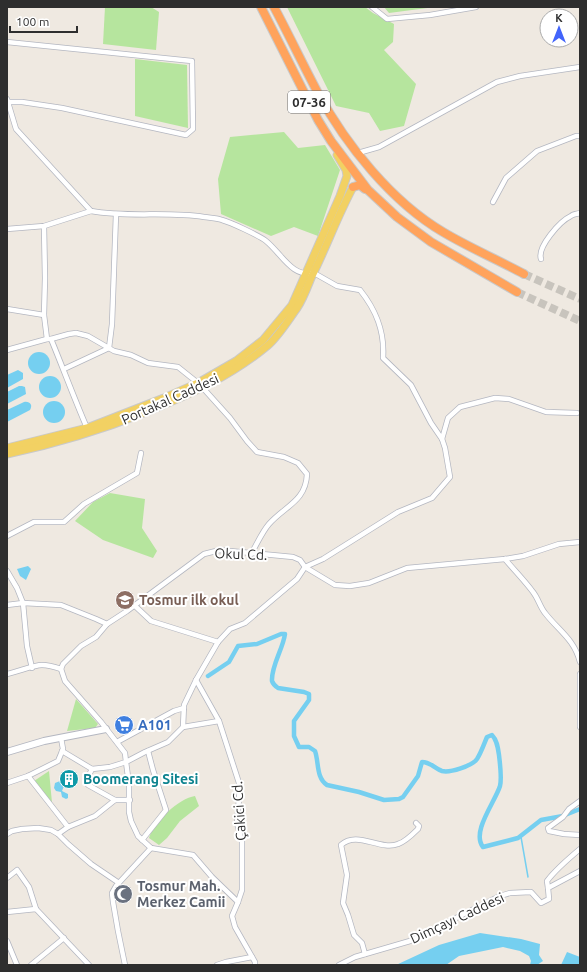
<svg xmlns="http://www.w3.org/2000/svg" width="587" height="972" viewBox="0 0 587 972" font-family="Ubuntu,sans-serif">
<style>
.green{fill:#b6e59e}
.water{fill:#75cff0}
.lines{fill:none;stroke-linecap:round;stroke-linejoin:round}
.stream{stroke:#75cff0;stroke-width:1.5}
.canal{stroke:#75cff0;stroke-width:4.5}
.highway-tunnel{stroke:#c8c4bd;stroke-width:8;stroke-dasharray:8 4;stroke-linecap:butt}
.street-casing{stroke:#b4b7c1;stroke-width:6}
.secondary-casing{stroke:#b4b7c1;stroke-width:8}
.primary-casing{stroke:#c9c9c9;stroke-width:9}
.highway-casing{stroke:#c9c9c9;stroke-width:10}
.street{stroke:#fff;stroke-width:4.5}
.secondary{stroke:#fff;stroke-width:6}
.primary{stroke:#f2d163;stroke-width:7}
.highway{stroke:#ffa35c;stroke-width:8}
.labels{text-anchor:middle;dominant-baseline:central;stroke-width:4;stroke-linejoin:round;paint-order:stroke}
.shield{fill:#fff;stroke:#6d6d6d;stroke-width:1}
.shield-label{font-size:13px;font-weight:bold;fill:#2e2e2e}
.street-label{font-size:14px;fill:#2e2e2e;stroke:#fff}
.education-label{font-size:14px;font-weight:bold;fill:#785e54;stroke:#fff;text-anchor:start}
.shop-label{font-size:14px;font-weight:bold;fill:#366cbe;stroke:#fff;text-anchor:start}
.culture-label{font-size:14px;font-weight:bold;fill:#0d838f;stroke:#fff;text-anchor:start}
.worship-label{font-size:14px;font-weight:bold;fill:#5b616d;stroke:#fff;text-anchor:start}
</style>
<rect width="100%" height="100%" fill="#efe9e1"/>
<!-- green -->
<g class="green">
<path d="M105,7H151L159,12L156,50L103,44Z"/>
<path d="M287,7H365L373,13L394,24L393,42L384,50L416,84L404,126L380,131L369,113L336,106Z"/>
<path d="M384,7H435L389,13Z"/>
<path d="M135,59L187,65L188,128L135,116Z"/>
<path d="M284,132L298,148L325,145L340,170L318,236L294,227L271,236L221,214L218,179L230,137Z"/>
<path d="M110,493L145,499L142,528L157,551L153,558L103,540L75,521L93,502Z"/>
<path d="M76,699L98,724L95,728L67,731Z"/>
<path d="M49,771L52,803L34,781Z"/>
<path d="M195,796L199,806L180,821L167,838L159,845L149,838C154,822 179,798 195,796Z"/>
</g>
<!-- water -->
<g class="water">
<circle cx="39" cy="363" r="11"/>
<path d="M18,370L23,373V379L7,388V375Z"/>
<circle cx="50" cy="387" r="11"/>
<path d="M19,386H22L25,387L26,394L7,404V392Z"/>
<circle cx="54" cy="412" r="11"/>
<path d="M24,402C30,401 33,405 30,410L7,422V410Z"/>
<path d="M28,566L31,569L26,580L20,576L17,569Z"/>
<path d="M60,781L63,783L64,786L62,791L68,794V798L66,799L62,797L61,792L56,791L54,788L55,783Z"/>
<path d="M480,933L521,939L540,944L539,955L543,961L537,965H530L531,961L529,956L520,951L503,947L459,956L446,965H396L439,945Z"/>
<path d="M567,952L580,957V965H561Z"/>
</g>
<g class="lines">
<!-- stream -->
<path class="stream" d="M521,837L528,877"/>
<!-- canal -->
<g class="canal">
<path d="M208,676L229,662L238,646L257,644L281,634H285C283,649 271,666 272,681C273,684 275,686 278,688L304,692L309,694V700L294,721V736L299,747H309L315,751C319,762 316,778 327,785L359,792L384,800L399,799L403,797L418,776L422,762C431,762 435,769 442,771C450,773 472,766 477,759C481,753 484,744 487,737L492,735C497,740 498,748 499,755C500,764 502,778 500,786C495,802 471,832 483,847L518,838L541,820L563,816"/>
<path d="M565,815L580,809"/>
</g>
<!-- highway-tunnel -->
<g class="highway-tunnel">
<path d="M524,274L580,299"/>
<path d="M517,292L580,321"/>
</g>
<defs>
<g id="street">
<path d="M372,7L387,19L430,15L476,7"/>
<path d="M7,42L192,61L193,129L186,135L62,108L22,102H7"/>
<path d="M7,99L16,129L91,211C128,218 167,211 204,217C210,218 217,218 222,220C230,222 260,236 266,241C282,254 292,278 314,273L337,286L360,290C376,310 385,331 383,358L411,385L431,423L442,439L445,448L450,477L432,498L398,512L323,559L305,567L297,579L245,623L230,629L218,642L196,680L184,705L183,727L168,742L145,752L126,762L129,784V812L131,821L138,836L151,848L193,855L212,877L238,902L232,916L235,927L255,962V965"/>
<path d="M358,153L379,147L497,82L520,76L580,67"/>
<path d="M493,202L506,178L537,151L576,136H580"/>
<path d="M44,226L45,278L44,315L47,339H51C63,368 74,398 87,428"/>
<path d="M7,229L44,226L91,211"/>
<path d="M541,259C537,247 560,221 571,216C573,214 577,214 580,213"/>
<path d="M7,309L44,315"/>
<path d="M51,339L69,334L76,333L88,336L114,351L131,355L148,363L178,367L198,383"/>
<path d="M7,350L47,339"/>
<path d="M64,369L109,348L112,324L116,214"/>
<path d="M203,388L230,418L247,441L257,452L284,457L298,463L307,474C306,501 285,506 269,524C262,532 257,544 251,554"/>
<path d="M442,439L448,418L460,407L495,398L509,399L546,412L577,413"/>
<path d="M7,536L34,522H64L84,504L137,473L141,453"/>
<path d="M505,559C514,570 524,580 533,592C538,598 540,607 545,613C559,631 574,639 580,662"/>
<path d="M7,571L17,588L23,603L27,646L32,668"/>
<path d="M7,605L23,603L61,605L96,619L107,624L127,611L204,554L220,550L293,557L300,560L305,567L335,585L350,586L369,583L407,568L505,559L523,556L559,544L580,542"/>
<path d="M134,605L151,621L218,642"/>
<path d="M61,669L65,681L101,722L125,753L126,762L110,767L92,769"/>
<path d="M7,674C18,672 33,665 42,665C49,665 55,667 61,669L63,664L81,646L96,637L107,624"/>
<path d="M580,674V727"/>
<path d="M196,680L219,721L240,786L237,823L242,842V890L238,902"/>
<path d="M183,727L219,721"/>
<path d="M117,742L174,711L184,708"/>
<path d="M28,776L68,827L95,816L115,800L88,785L86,781L92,769L62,751"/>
<path d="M7,783L28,776L58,761L63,749L61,738"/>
<path d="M115,800H130"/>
<path d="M580,801L569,809L563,817L548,828L549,831L564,834L580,835"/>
<path d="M7,834L12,831L22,829L38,828L51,830L58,834L68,844L91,864L119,883"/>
<path d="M58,834L68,827"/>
<path d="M142,840L166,810L153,770L148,751"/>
<path d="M7,878L17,870L29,887L36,909"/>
<path d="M548,888L547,881C556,869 568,859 580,849"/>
<path d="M7,912L36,909L89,965"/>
<path d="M7,941L17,965"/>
<path d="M365,954L362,943L354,935L348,915L343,903L347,875L341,845C357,830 380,851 398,844C405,842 413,834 418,829L419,826L416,823"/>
<path d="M31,965L64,938"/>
<path d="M125,965L118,931L113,902L112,893L116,886L151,848"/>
<path d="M217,965L226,962L252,957"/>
<path d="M339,965L355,957L410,941L500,896L510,893L531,892L541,903L549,899L548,888L580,871"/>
</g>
<path id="secondary" d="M7,752L44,741L106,729"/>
<g id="primary">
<path d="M7,448L87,428L164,398L198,383L236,361L263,340L292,305L340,196L347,176L346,170L337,155"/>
<path d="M7,454C54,444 101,430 146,412C189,395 231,376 267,346C278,337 289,319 297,308C303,299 307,288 311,278C326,248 337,217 353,187"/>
</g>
<g id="highway">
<path d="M261,7L318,120L331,141L368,190L397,217L431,242L517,292"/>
<path d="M274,7C289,35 303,65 318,93C346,145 392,202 443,232C468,247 498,260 524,274"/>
<path d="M353,187L360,185L365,189"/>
</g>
</defs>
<!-- street casing -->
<use href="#street" class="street-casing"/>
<!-- secondary casing -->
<use href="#secondary" class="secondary-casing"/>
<!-- primary casing -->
<use href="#primary" class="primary-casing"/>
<!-- highway casing -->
<use href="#highway" class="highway-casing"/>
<!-- street -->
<use href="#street" class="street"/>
<!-- secondary -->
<use href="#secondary" class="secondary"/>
<!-- primary -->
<use href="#primary" class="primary"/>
<!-- highway -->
<use href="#highway" class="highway"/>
</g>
<!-- icons -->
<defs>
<symbol id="school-disc" viewBox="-11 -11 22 22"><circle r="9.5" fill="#8d6e63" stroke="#fff"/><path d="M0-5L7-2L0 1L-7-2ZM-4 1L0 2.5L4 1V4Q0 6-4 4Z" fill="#fff"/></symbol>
<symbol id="supermarket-disc" viewBox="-11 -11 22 22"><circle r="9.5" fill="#3f7fe0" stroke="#fff"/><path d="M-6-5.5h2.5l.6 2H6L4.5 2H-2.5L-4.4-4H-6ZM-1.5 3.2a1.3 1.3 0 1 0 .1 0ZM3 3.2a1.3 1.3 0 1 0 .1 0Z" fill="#fff"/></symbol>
<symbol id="building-disc" viewBox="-11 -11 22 22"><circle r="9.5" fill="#0f9aa8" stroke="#fff"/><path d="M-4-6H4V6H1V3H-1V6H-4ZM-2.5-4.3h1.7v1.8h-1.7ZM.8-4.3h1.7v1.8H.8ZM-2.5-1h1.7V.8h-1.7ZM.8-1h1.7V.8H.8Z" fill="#fff"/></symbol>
<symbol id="mosque-disc" viewBox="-11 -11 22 22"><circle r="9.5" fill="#6b7280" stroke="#fff"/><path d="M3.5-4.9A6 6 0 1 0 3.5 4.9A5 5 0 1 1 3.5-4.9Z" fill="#fff"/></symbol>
</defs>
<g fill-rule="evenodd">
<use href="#school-disc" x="114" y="589" width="22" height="22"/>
<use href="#supermarket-disc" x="113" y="714" width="22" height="22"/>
<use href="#building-disc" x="58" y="768" width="22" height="22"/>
<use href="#mosque-disc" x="112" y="883" width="22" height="22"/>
</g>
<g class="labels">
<!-- shield labels -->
<rect class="shield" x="288" y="91" width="42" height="22" rx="3"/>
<g class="shield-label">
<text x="309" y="102">07-36</text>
</g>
<!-- street labels -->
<g class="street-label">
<text transform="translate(170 399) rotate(-24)">Portakal Caddesi</text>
<text transform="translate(241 554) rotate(2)">Okul Cd.</text>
<text transform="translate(239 811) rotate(-94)">Çakici Cd.</text>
<text transform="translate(457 918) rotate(-25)">Dimçayı Caddesi</text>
</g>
<!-- education labels -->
<g class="education-label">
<text x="139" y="600">Tosmur ilk okul</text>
</g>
<!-- shop labels -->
<g class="shop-label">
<text x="138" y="725">A101</text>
</g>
<!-- culture labels -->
<g class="culture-label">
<text x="83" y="779">Boomerang Sitesi</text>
</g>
<!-- worship labels -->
<g class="worship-label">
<text x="137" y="886">Tosmur Mah.<tspan x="137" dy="16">Merkez Camii</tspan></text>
</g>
</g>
<!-- border -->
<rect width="587" height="972" fill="none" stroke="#2e2e2e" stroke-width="16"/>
<!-- north arrow -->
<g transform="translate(559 28)"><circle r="19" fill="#ffffff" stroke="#ababab"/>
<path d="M0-3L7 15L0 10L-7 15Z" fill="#4264fb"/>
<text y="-6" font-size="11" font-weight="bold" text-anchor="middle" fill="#2e2e2e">K</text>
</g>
<!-- scale -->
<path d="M10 26v6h67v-6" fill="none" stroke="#2e2e2e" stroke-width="2"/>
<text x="16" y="26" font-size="12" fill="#2e2e2e" stroke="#ffffff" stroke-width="3" paint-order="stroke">100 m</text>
</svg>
